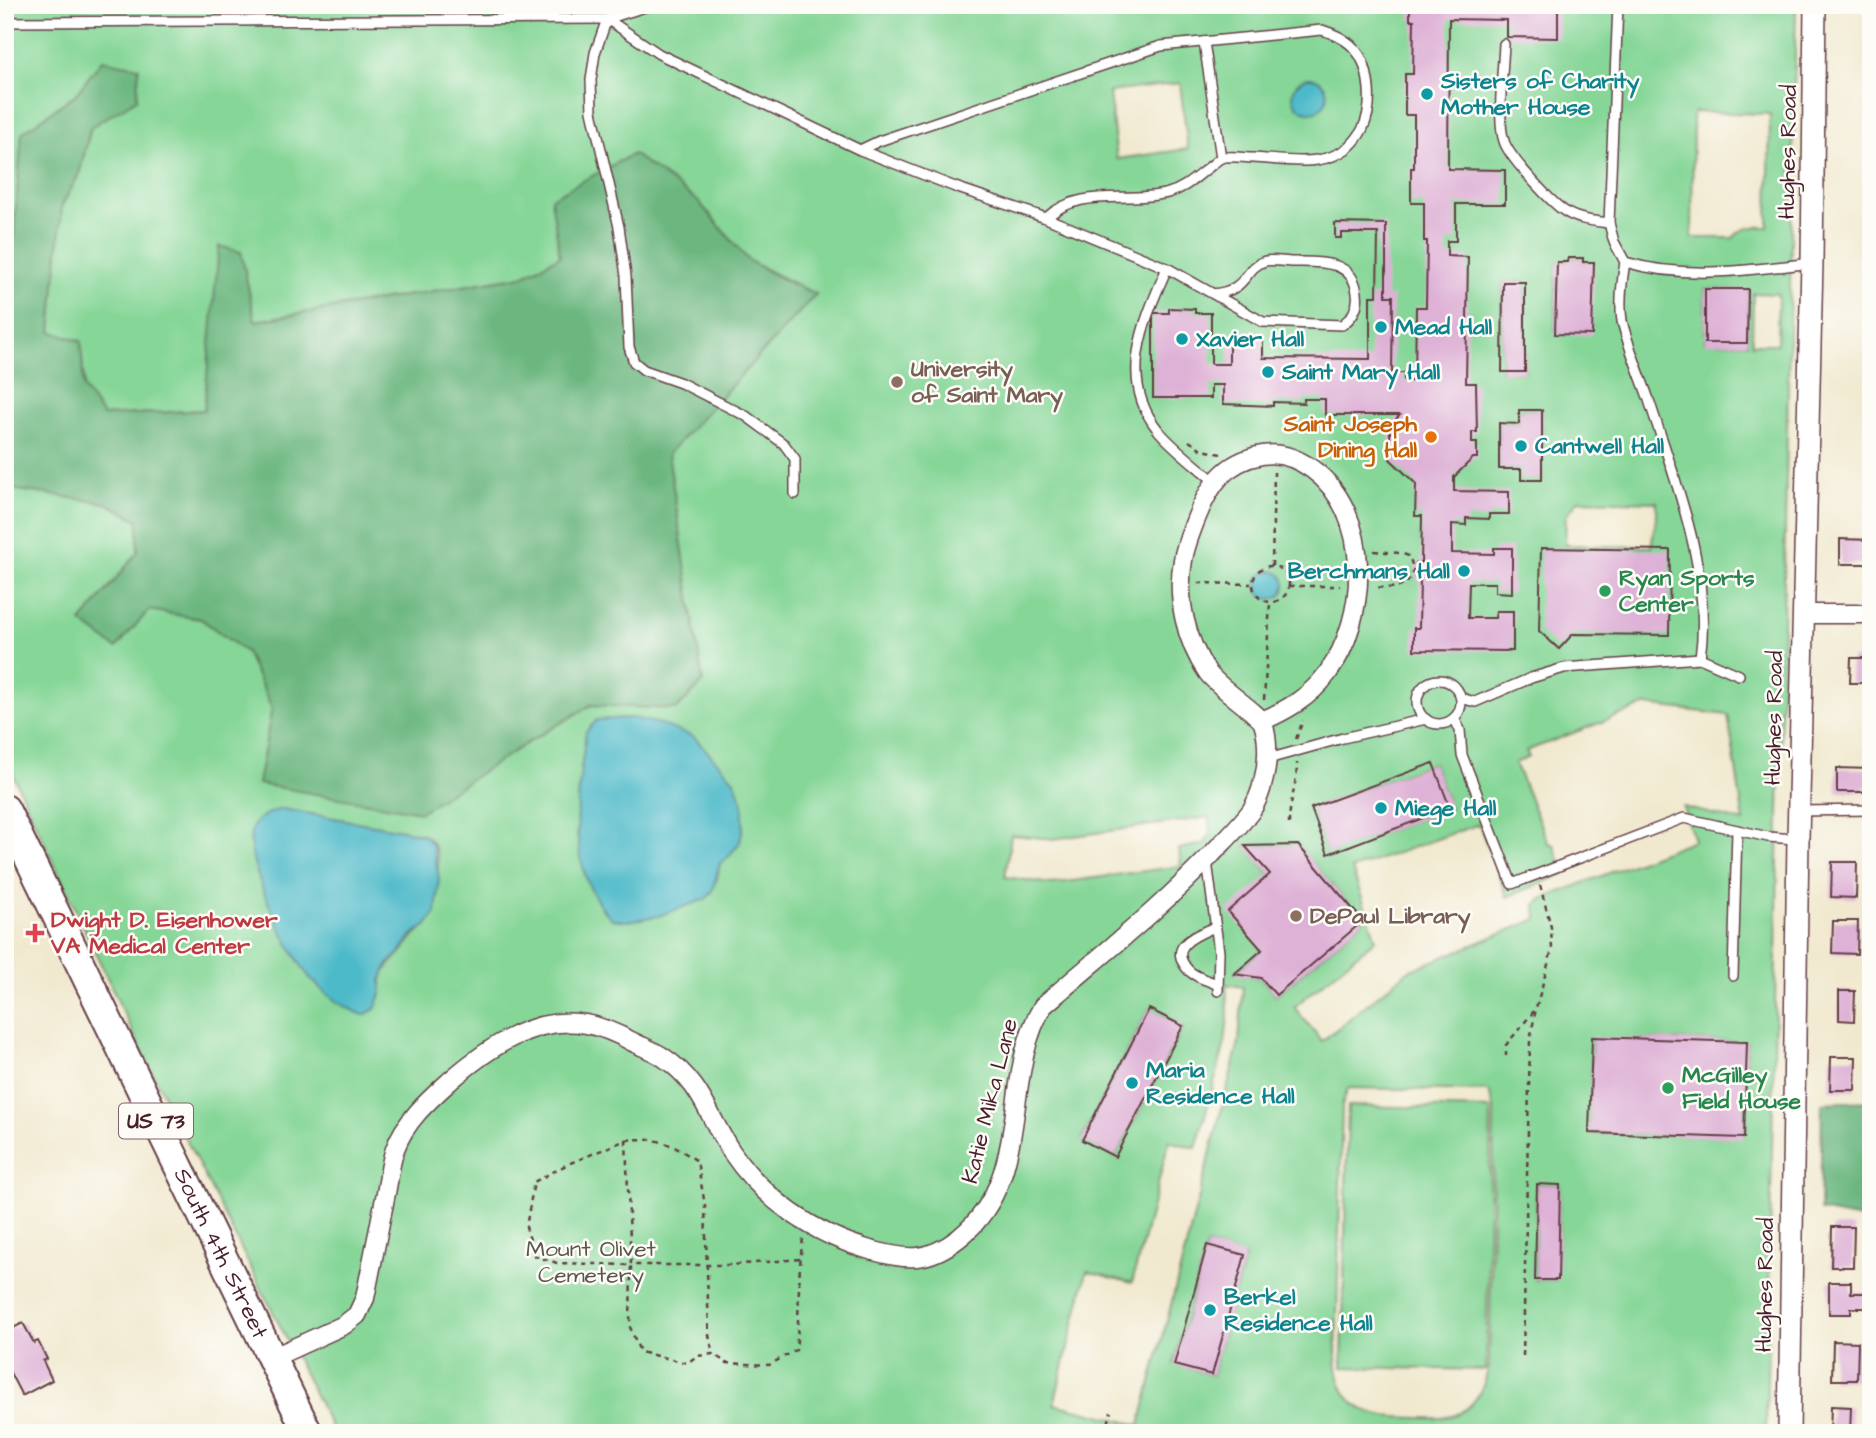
<svg xmlns="http://www.w3.org/2000/svg" width="1876" height="1438" viewBox="0 0 1876 1438" font-family="'Architects Daughter',sans-serif">
<style>
.green{fill:#85d697;stroke:#687a61;stroke-width:2;fill-rule:evenodd}
.forest{fill:#6cb780;stroke:#5b6b56;stroke-width:2}
.water{fill:#4ebac9;stroke:#4c6c7a;stroke-width:2}
.building{fill:#deb1d6}
.lines{fill:none;stroke-linecap:round;stroke-linejoin:round}
.service-casing{stroke:#633d44;stroke-width:12}
.minor-casing{stroke:#633d44;stroke-width:21}
.tertiary-casing{stroke:#633d44;stroke-width:24}
.trunk-casing{stroke:#633d44;stroke-width:32}
.path{stroke:#633d44;stroke-width:2.5;stroke-dasharray:5 5;stroke-linecap:butt}
.service{stroke:#fff;stroke-width:9}
.minor{stroke:#fff;stroke-width:18}
.tertiary{stroke:#fff;stroke-width:21}
.trunk{stroke:#fff;stroke-width:28}
.culture-dot{fill:#0f9aa8;stroke:#fdfcf7;stroke-width:2.5}
.education-dot{fill:#8d6e63;stroke:#fdfcf7;stroke-width:2.5}
.food-dot{fill:#e8710a;stroke:#fdfcf7;stroke-width:2.5}
.leisure-dot{fill:#2e9e5b;stroke:#fdfcf7;stroke-width:2.5}
.health-dot{fill:#e0444e;stroke:#fdfcf7;stroke-width:2.5}
.labels{text-anchor:middle;dominant-baseline:central;stroke-width:5;stroke-linejoin:round;paint-order:stroke}
.shield{fill:#fdfcf7;stroke:#806168;stroke-width:2}
.shield-label{font-size:21px;font-weight:bold;fill:#4a1f2b}
.culture-label{font-size:23px;font-weight:bold;fill:#0d838f;stroke:#fdfcf7;text-anchor:start}
.street-label{font-size:23px;fill:#4a1f2b;stroke:#fdfcf7}
.education-label{font-size:23px;font-weight:bold;fill:#785e54;stroke:#fdfcf7;text-anchor:start}
.food-label{font-size:23px;font-weight:bold;fill:#c56008;stroke:#fdfcf7;text-anchor:end}
.leisure-label{font-size:23px;font-weight:bold;fill:#27864d;stroke:#fdfcf7;text-anchor:start}
.health-label{font-size:23px;font-weight:bold;fill:#be3a42;stroke:#fdfcf7;text-anchor:start}
.park-label{font-size:23px;fill:#5c564b;stroke:#fdfcf7}
</style>
<rect width="100%" height="100%" fill="#fdfcf7"/>
<filter id="ink" filterUnits="userSpaceOnUse"><feTurbulence type="fractalNoise" baseFrequency=".0143" numOctaves="2"/><feDisplacementMap in="SourceGraphic" scale="14" xChannelSelector="R" yChannelSelector="G"/><feConvolveMatrix kernelMatrix="1 2 1 2 8 2 1 2 1" color-interpolation-filters="sRGB"/></filter>
<filter id="wash" filterUnits="userSpaceOnUse"><feTurbulence type="fractalNoise" baseFrequency=".00686" numOctaves="4" result="noise"/><feDisplacementMap in="SourceGraphic" scale="28" xChannelSelector="R" yChannelSelector="G"/><feGaussianBlur stdDeviation="1.57" result="paint"/><feColorMatrix in="noise" values="0 0 0 0 0 0 0 0 0 0 0 0 0 0 0 0 0 1.4 0 .05"/><feComposite in="paint" operator="in"/></filter>
<g filter="url(#wash)">
<rect width="100%" height="100%" fill="#f1e9cf"/>
<!-- green -->
<g class="green">
<path d="M5,5H1796L1766,1433H334L139,1046L5,758V488L107,503L138,520V552L82,622L116,648L148,610L201,619L246,652L272,708L259,784L527,743L591,705L677,709L703,683L668,454L816,294L749,261L698,201L560,256L523,276L255,321L241,252L204,410L103,416L84,389L81,341L51,332L62,205L79,174L91,127L102,60L76,94L22,133L5,345ZM1180,83L1188,149L1117,159L1109,92ZM1693,112L1770,114L1768,227C1753,226 1743,226 1733,238H1692ZM1568,258H1583V262L1594,263L1555,333L1557,262H1567ZM1503,282H1525V372L1502,371ZM1705,289L1748,290L1747,343L1705,342ZM1753,293L1778,294L1777,344H1752ZM1519,410L1542,411V480L1521,469L1499,468V424H1519ZM1578,500L1657,502V515L1651,547L1565,545L1566,516ZM1646,705L1728,715L1744,822L1683,807L1694,840L1542,899L1536,905L1537,919L1408,971L1322,1041L1294,1007L1376,939L1352,869L1479,824L1507,897L1564,874L1554,845L1548,843L1515,763L1529,757L1526,751ZM631,718L660,724L729,856L720,863L717,879L706,899L689,905L604,912L586,879L577,834L586,732L597,720ZM1433,763L1450,808L1328,853L1312,808ZM282,809L407,831C412,832 420,833 424,835C451,850 432,905 426,926C410,936 410,943 399,955C385,969 381,973 381,994L270,813ZM1209,817L1210,835L1204,844L1179,849L1181,866L1051,884L1005,877L1011,835L1053,839ZM1246,846H1298L1363,921L1276,995L1261,978L1235,973L1262,950L1270,874ZM1226,984L1243,987L1239,1042L1140,1425L1054,1404L1087,1271L1132,1283L1169,1141L1196,1148L1225,1043L1228,1015ZM1149,1009L1183,1027L1115,1157L1082,1139ZM1592,1038L1747,1042L1744,1137L1590,1133ZM1348,1088L1489,1091L1494,1109L1489,1365C1486,1381 1480,1398 1467,1408C1453,1419 1436,1419 1420,1418C1373,1418 1338,1413 1336,1356L1342,1106ZM1537,1184L1560,1185L1557,1280H1535ZM1207,1245L1245,1256L1212,1375L1174,1364Z"/>
<path d="M1348,1106L1491,1109L1486,1370L1342,1367Z"/>
</g>
<!-- forest -->
<g class="forest">
<path d="M102,60L139,67L137,99L91,127L79,174L62,205L51,332L81,341L84,389L103,416L204,410L219,246L241,252L255,321L523,276L560,256L551,198L633,154L698,201L749,261L786,281L816,294L668,454L703,682L677,709L591,705L527,743L420,812L258,784L272,708L246,652L201,619L149,610L116,648L81,622L138,552V520L107,503L5,488V345L22,133L76,94Z"/>
<path d="M1871,1101V1221L1820,1211L1822,1103Z"/>
</g>
<!-- water -->
<g class="water">
<circle cx="1310" cy="95" r="17"/>
<circle cx="1271" cy="585" r="14"/>
<path d="M631,718L660,724L694,737L734,780L743,804V827L740,842L729,856L720,863L712,892L706,899L658,916L628,921L612,919C563,871 578,793 586,732L597,720Z"/>
<path d="M282,809L408,831L425,836L433,846L439,878L436,913L426,926L412,935L399,954L388,964L381,980V994L375,1009L364,1015C341,1007 322,992 307,974C288,948 242,860 252,829C256,816 271,812 282,809Z"/>
</g>
<g id="blocks">
<!-- building -->
<g class="building">
<path d="M1410,5H1558V38L1507,37V20L1449,19L1448,169L1505,170V204H1456V241H1447V256L1468,257L1466,383H1476L1477,432H1472V443H1477V458H1473L1454,477V491L1509,492V514H1489V519L1466,518V525L1452,524V553L1494,554V548H1512V593L1495,592V583H1469L1468,618H1495L1496,611H1513V651L1414,650V628H1419L1420,580H1416V563H1421L1422,516H1415L1416,484L1390,459V426L1400,415H1325V399H1304V403L1273,402V406L1223,404V385H1211V398H1153V313H1169V308L1195,309V313H1211V364H1229V336L1263,337V358L1370,359V296H1377L1378,233H1341V238H1335V223L1386,224V296H1393L1392,373H1404V381H1415L1416,307H1426L1427,241H1424V203H1411V168H1414V115H1405V74H1413L1414,20H1410Z"/>
<path d="M1568,258H1583V262H1594L1592,335L1555,334L1557,262H1567Z"/>
<path d="M1503,282H1525V372H1502Z"/>
<path d="M1705,289H1748L1747,343H1705Z"/>
<path d="M1519,410H1542V480H1521V469H1499V423L1519,424Z"/>
<path d="M1840,539L1871,540V564H1840Z"/>
<path d="M1541,548L1670,550L1669,635L1573,634L1559,649L1539,631Z"/>
<path d="M1851,658H1871V683H1850Z"/>
<path d="M1433,763L1450,808L1328,854L1311,808Z"/>
<path d="M1837,768L1871,769V786H1865L1864,792H1837Z"/>
<path d="M1298,845L1363,921L1276,995L1261,978L1234,974L1262,950L1228,911L1270,874L1245,846Z"/>
<path d="M1832,862H1857L1856,898L1831,897Z"/>
<path d="M1833,921H1858L1857,954L1832,953Z"/>
<path d="M1839,991H1855L1854,1021L1839,1020Z"/>
<path d="M1149,1009L1183,1026L1115,1157L1082,1140Z"/>
<path d="M1592,1037L1747,1042L1744,1138L1589,1133Z"/>
<path d="M1831,1057H1856L1855,1090H1830Z"/>
<path d="M1537,1184L1560,1185L1558,1280H1535Z"/>
<path d="M1832,1227H1854L1853,1267H1831Z"/>
<path d="M1207,1245L1245,1255L1212,1375L1174,1365Z"/>
<path d="M1829,1282H1851V1293H1871V1308H1851V1314H1829Z"/>
<path d="M23,1323L34,1343L38,1341L47,1359L43,1361L52,1380L22,1396L5,1363V1332Z"/>
<path d="M1833,1341L1858,1342L1857,1380H1832Z"/>
<path d="M1831,1406L1851,1407L1850,1433H1830Z"/>
</g>
</g>
</g>
<g filter="url(#ink)">
<use href="#blocks" fill-opacity="0" stroke="#633d44" stroke-width="2"/>
<g class="lines">
<defs>
<g id="service">
<path d="M1618,5L1609,223L1614,242L1625,262C1685,280 1751,270 1812,263"/>
<path d="M5,22L607,19L651,5"/>
<path d="M1204,42L1221,158"/>
<path d="M1504,44C1503,67 1497,121 1504,141C1508,156 1550,201 1563,210C1576,220 1594,221 1609,223"/>
<path d="M1046,218L1167,268C1144,321 1117,379 1158,430C1174,449 1196,465 1214,481"/>
<path d="M1625,262C1622,280 1619,302 1622,321C1628,346 1639,372 1648,397C1674,478 1713,571 1700,658"/>
<path d="M1167,268L1263,322L1342,325C1353,317 1359,306 1357,293C1353,259 1318,262 1292,262C1285,262 1273,259 1265,261C1243,268 1249,291 1213,294"/>
<path d="M795,494V459L784,444L746,416L681,383L644,370L634,362L629,347L626,276L619,227L592,111L591,80L595,53L607,19L659,54L860,150L879,141L1161,46L1322,30C1344,37 1360,47 1366,71C1376,112 1364,153 1317,160C1297,163 1273,159 1253,158C1244,158 1229,155 1221,158C1217,160 1212,165 1208,168C1195,178 1184,189 1168,193C1126,204 1081,186 1046,218L955,187L860,150"/>
<circle cx="1439" cy="702" r="22"/>
<path d="M1461,698L1475,702L1531,678L1564,668L1700,658L1739,675"/>
<path d="M1454,718L1460,730L1462,755L1512,884L1684,818L1768,837L1796,839"/>
<path d="M1268,759L1343,738L1426,719"/>
<path d="M1799,811L1871,810"/>
<path d="M1207,861L1219,952L1218,991"/>
<path d="M1215,927C1206,931 1192,936 1185,944C1174,955 1186,971 1197,976C1204,980 1211,981 1218,985"/>
<path d="M1733,976L1737,830"/>
</g>
<g id="minor">
<path d="M1803,614H1871"/>
<path d="M272,1358L344,1325L357,1315L365,1298C372,1263 379,1228 386,1193C389,1179 390,1163 395,1149C405,1121 429,1100 451,1080C488,1048 535,1015 586,1024C603,1027 618,1034 633,1042C643,1047 654,1051 663,1057C703,1084 707,1115 731,1151C764,1200 814,1234 870,1250C907,1260 927,1263 959,1238C1033,1180 1001,1075 1043,1006C1099,957 1159,910 1211,855C1224,841 1239,827 1251,811C1256,803 1261,791 1263,782C1268,764 1269,741 1263,723C1259,714 1218,687 1208,673C1186,642 1176,598 1183,560C1185,546 1191,532 1196,519C1209,486 1224,462 1262,455C1280,452 1298,459 1312,469C1373,513 1369,618 1327,674C1310,697 1287,710 1262,721"/>
</g>
<path id="tertiary" d="M1789,1433L1798,839L1812,263L1815,5"/>
<g id="trunk">
<path id="s1" d="M5,809L308,1433"/>
</g>
</defs>
<!-- service casing -->
<use href="#service" class="service-casing"/>
<!-- minor casing -->
<use href="#minor" class="minor-casing"/>
<!-- tertiary casing -->
<use href="#tertiary" class="tertiary-casing"/>
<!-- trunk casing -->
<use href="#trunk" class="trunk-casing"/>
<!-- path -->
<g class="path">
<path d="M1189,441L1203,450L1221,454"/>
<path d="M1374,551L1400,553L1409,556L1414,570L1406,584L1396,588L1375,587"/>
<circle cx="1271" cy="584" r="18"/>
<path d="M1272,566L1274,472"/>
<path d="M1198,583L1251,584"/>
<path d="M1289,586H1340"/>
<path d="M1264,700L1270,603"/>
<path d="M1296,739L1303,720"/>
<path d="M1289,824C1289,803 1297,785 1297,763"/>
<path d="M1506,1056V1045L1534,1011"/>
<path d="M626,1140C658,1137 671,1143 697,1161L705,1205L709,1335L713,1353"/>
<path d="M800,1259L732,1265H631L626,1140L568,1164L534,1182L526,1227L535,1256L557,1263L631,1265L630,1327L640,1352L687,1363L697,1356L713,1354L727,1363L769,1365L796,1350C800,1313 797,1276 803,1239"/>
<path d="M1523,1356L1530,1041L1536,1008L1552,950L1551,927L1540,885"/>
<path d="M1106,1433L1111,1412"/>
</g>
<!-- service -->
<use href="#service" class="service"/>
<!-- minor -->
<use href="#minor" class="minor"/>
<!-- tertiary -->
<use href="#tertiary" class="tertiary"/>
<!-- trunk -->
<use href="#trunk" class="trunk"/>
</g>
</g>
<!-- markers -->
<g class="culture-dot">
<circle cx="1427" cy="94" r="7"/>
<circle cx="1381" cy="327" r="7"/>
<circle cx="1182" cy="339" r="7"/>
<circle cx="1268" cy="372" r="7"/>
<circle cx="1521" cy="446" r="7"/>
<circle cx="1464" cy="571" r="7"/>
<circle cx="1381" cy="808" r="7"/>
<circle cx="1132" cy="1083" r="7"/>
<circle cx="1210" cy="1310" r="7"/>
</g>
<g class="education-dot">
<circle cx="897" cy="382" r="7"/>
<circle cx="1296" cy="916" r="7"/>
</g>
<circle class="food-dot" cx="1431" cy="437" r="7"/>
<g class="leisure-dot">
<circle cx="1605" cy="591" r="7"/>
<circle cx="1668" cy="1088" r="7"/>
</g>
<path class="health-dot" d="M31.5 922.5h7v7h7v7h-7v7h-7v-7h-7v-7h7z"/>
<g class="labels">
<!-- shield labels -->
<rect class="shield" x="119" y="1103.5" width="74" height="35" rx="5"/>
<g class="shield-label">
<text x="156" y="1121">US 73</text>
</g>
<!-- culture labels -->
<g class="culture-label">
<text x="1441" y="81">Sisters of Charity<tspan x="1441" dy="26">Mother House</tspan></text>
<text x="1395" y="327">Mead Hall</text>
<text x="1196" y="339">Xavier Hall</text>
<text x="1282" y="372">Saint Mary Hall</text>
<text x="1535" y="446">Cantwell Hall</text>
<text x="1450" y="571" text-anchor="end">Berchmans Hall</text>
<text x="1395" y="808">Miege Hall</text>
<text x="1146" y="1070">Maria<tspan x="1146" dy="26">Residence Hall</tspan></text>
<text x="1224" y="1297">Berkel<tspan x="1224" dy="26">Residence Hall</tspan></text>
</g>
<!-- street labels -->
<g class="street-label">
<text transform="translate(1788 152) rotate(-89)">Hughes Road</text>
<text transform="translate(1774 718) rotate(-89)">Hughes Road</text>
<text transform="translate(990 1101) rotate(-76)">Katie Mika Lane</text>
<text stroke="none"><textPath href="#s1" startOffset="494">South 4th Street</textPath></text>
<text transform="translate(1765 1285) rotate(-89)">Hughes Road</text>
</g>
<!-- education labels -->
<g class="education-label">
<text x="911" y="369">University<tspan x="911" dy="26">of Saint Mary</tspan></text>
<text x="1310" y="916">DePaul Library</text>
</g>
<!-- food labels -->
<g class="food-label">
<text x="1417" y="424">Saint Joseph<tspan x="1417" dy="26">Dining Hall</tspan></text>
</g>
<!-- leisure labels -->
<g class="leisure-label">
<text x="1619" y="578">Ryan Sports<tspan x="1619" dy="26">Center</tspan></text>
<text x="1682" y="1075">McGilley<tspan x="1682" dy="26">Field House</tspan></text>
</g>
<!-- health labels -->
<g class="health-label">
<text x="51" y="920">Dwight D. Eisenhower<tspan x="51" dy="26">VA Medical Center</tspan></text>
</g>
<!-- park labels -->
<g class="park-label">
<text x="591" y="1249">Mount Olivet<tspan x="591" dy="26">Cemetery</tspan></text>
</g>
</g>
<!-- margin -->
<rect width="1876" height="1438" fill="none" stroke="#fdfcf7" stroke-width="28"/>
</svg>
